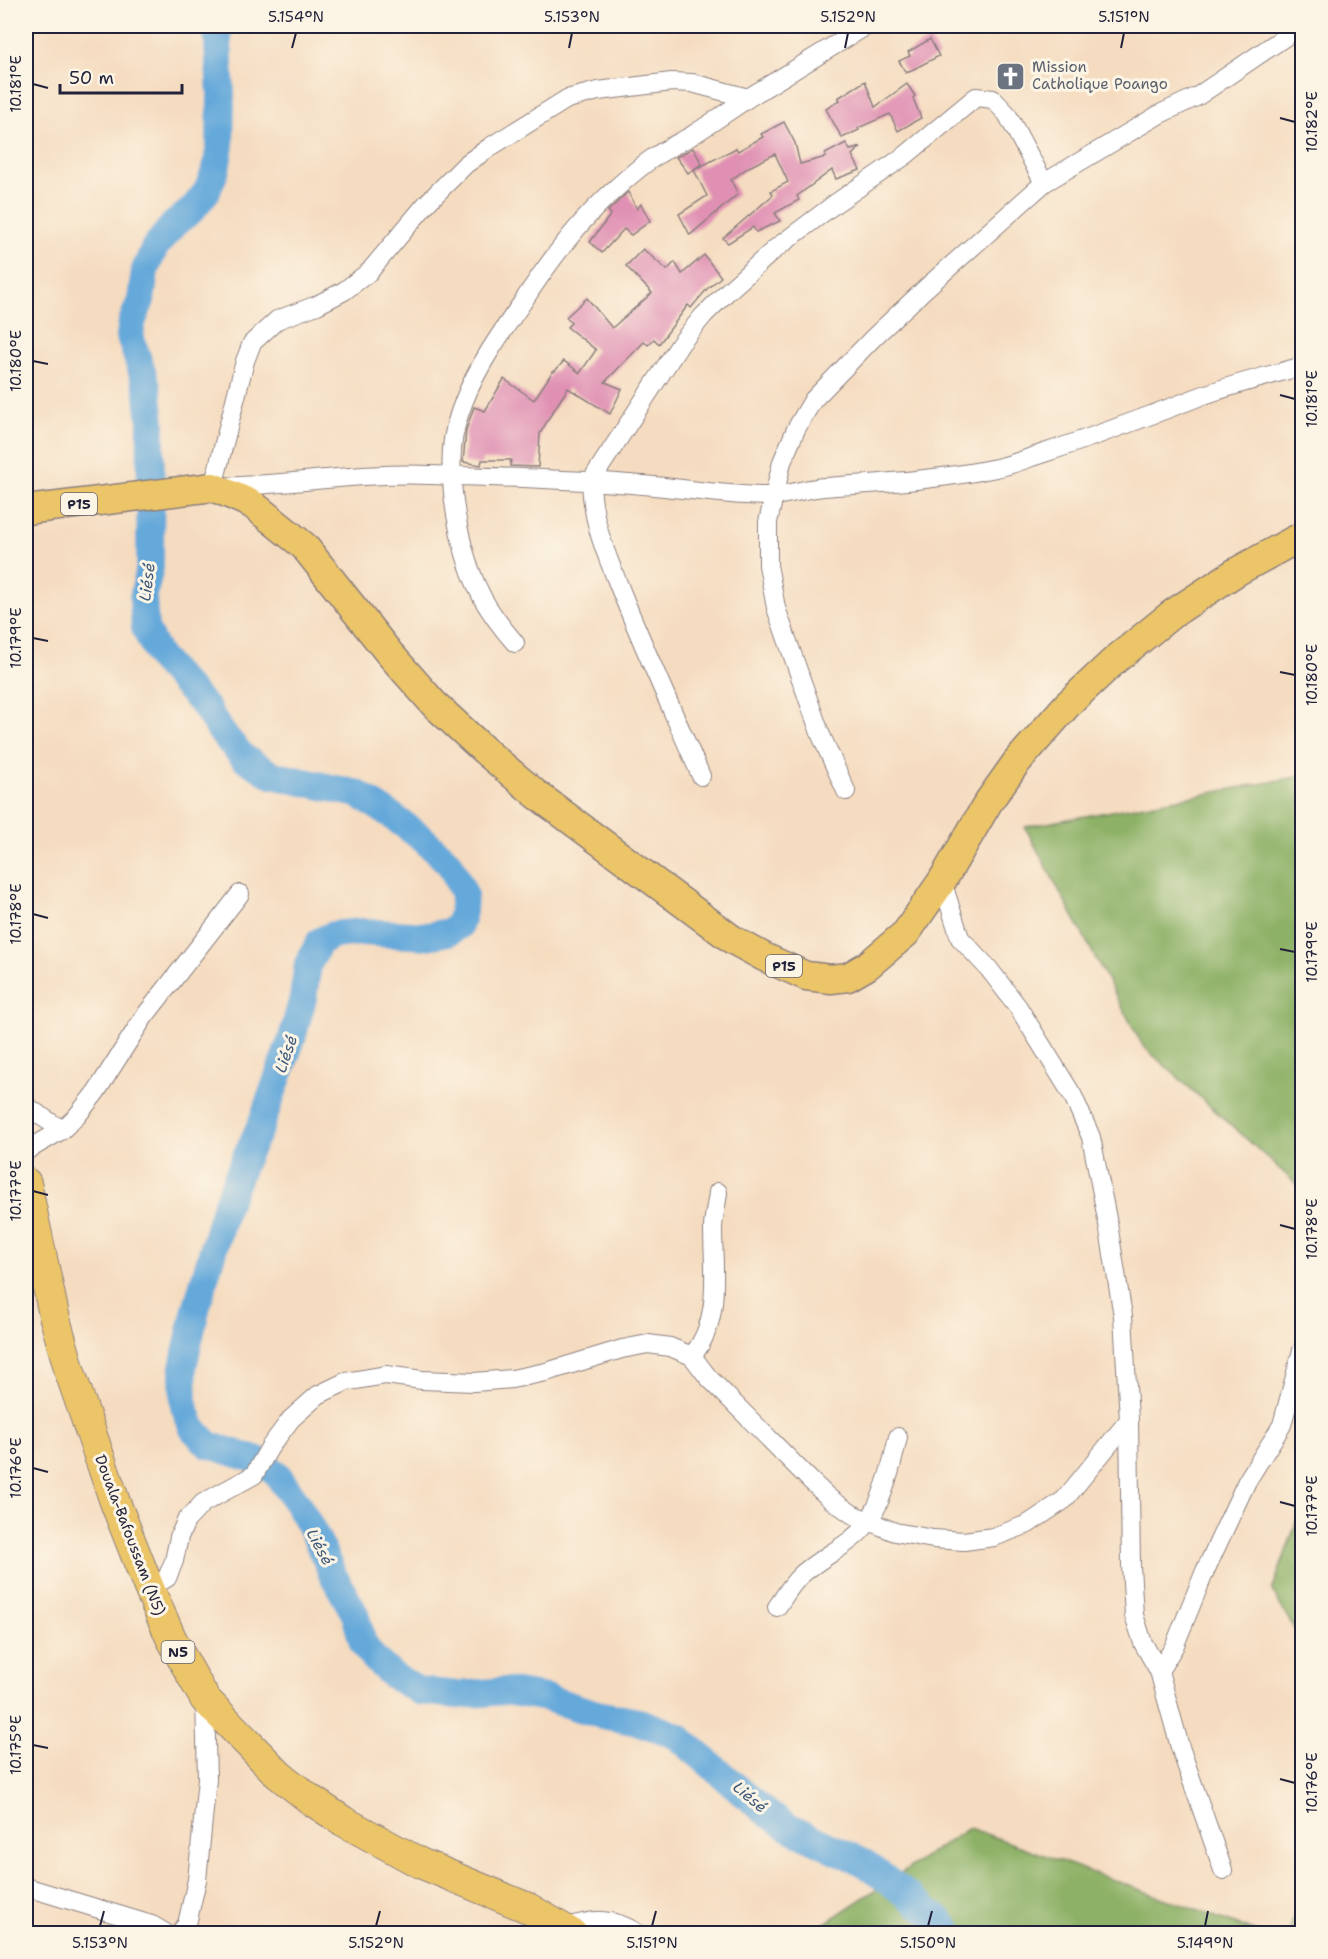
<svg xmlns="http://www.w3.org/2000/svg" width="1328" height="1959" viewBox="0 0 1328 1959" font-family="'Shantell Sans',sans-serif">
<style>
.forest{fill:#8db166;stroke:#586a50;stroke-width:1.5}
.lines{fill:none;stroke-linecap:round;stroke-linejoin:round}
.river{stroke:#65a9da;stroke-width:28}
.building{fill:#e090b3}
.minor-casing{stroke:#8c7f7e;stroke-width:20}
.primary-casing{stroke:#8c7f7e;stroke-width:31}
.trunk-casing{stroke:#8c7f7e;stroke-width:32}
.minor{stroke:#fff;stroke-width:18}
.primary{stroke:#ecc569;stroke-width:28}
.trunk{stroke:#ecc569;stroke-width:30}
.ticks{fill:none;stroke:#22223b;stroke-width:2}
.labels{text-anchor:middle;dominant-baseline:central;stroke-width:6;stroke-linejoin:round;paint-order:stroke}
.shield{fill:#fcf5e5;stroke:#63616e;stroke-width:1.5}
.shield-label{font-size:14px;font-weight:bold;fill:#22223b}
.worship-label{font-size:15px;fill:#5b616d;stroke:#fcf5e5;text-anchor:start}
.street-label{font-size:15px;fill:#22223b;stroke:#fcf5e5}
.water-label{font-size:16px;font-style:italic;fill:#3d587b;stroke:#fcf5e5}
.neatline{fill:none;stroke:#22223b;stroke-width:2}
.ticks-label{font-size:15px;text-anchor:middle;fill:#22223b}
</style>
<rect width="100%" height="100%" fill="#fcf5e5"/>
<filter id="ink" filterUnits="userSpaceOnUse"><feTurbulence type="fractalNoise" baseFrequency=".0167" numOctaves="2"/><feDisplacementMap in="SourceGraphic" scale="12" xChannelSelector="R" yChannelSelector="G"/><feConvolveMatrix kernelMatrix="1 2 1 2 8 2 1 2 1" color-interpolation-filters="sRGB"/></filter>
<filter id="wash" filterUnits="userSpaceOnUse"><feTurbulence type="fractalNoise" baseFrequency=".008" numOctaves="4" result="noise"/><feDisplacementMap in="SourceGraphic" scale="24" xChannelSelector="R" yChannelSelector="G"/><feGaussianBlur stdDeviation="1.35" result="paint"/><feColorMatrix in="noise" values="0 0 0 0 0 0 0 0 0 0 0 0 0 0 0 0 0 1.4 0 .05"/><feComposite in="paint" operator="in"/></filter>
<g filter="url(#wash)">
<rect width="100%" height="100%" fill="#f5dcc0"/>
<!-- forest -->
<g class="forest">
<path d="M1302,776V1189L1143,1046L1025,827Z"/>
<path d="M1302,1506V1642L1272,1591Z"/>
<path d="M969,1828L1260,1933L857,1934L822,1925Z"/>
<path d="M1302,1883V1933H1289Z"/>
</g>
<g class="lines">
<!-- river -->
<path class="river" d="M217,26L221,95L220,145L216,169L207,191L192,210L174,224L155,247L145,270L141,300L132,322L130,336L147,387L151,422L150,567L143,598L145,628L159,657L205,707L222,733L244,758L272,775L358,794L388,813L423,839L450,864L464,894L463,911L459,926L449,932L427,936L362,932L333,935L320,941L308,964L303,998L292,1038L261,1125L246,1156L225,1208L196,1309L183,1367L184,1406L193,1429L209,1445L260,1461L277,1474L297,1503L315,1535L333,1575L355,1614L363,1643L374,1659L392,1675L419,1691L459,1695L505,1691L547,1698L597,1714L643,1723L677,1736L768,1814L788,1827L866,1864L939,1919L951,1934"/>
</g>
<g id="blocks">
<!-- building -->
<g class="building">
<path d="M930,39L939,56L906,73L899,61L910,56L908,52Z"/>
<path d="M865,81L875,107L907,84L915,96L913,98L921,118L898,131L890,114L858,128L859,130L842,138L826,109L840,100L838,98Z"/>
<path d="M784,122L795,143L800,164L826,157L825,154L846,143L850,150L861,147L852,155L860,170L836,179L832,170L797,196L799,200L775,213L780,221L756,232L753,227L728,243L723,238L773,195L771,191L788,182L775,154L749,167L731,180L738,194L690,235L679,214L707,196L694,170L736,148L738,151L763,137L761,134Z"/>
<path d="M693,148L702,164L688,173L676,157Z"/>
<path d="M628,192L637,209L641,204L650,221L631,235L624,229L602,253L590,242L611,214L608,211Z"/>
<path d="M643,249L667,270L675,262L682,274L704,255L721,277L707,289L691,308L688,305L659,344L654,339L648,345L644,342L605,382L622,389L610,414L568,388L550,416L540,434L538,467L510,466L511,460H482L481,465L463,462L466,430L474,407L485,411L504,379L534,400L553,371L554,372L564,361L580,373L596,350L567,327L571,323L566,317L587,298L612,328L652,293L626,266Z"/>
</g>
</g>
</g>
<g filter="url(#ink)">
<use href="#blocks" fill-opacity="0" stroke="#8c7f7e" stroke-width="1.5"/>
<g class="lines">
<defs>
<g id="minor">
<path d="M748,98L866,26"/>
<path d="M515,643C503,629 492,615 483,599C461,558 449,496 452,449C453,433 458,416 464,401C477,367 501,333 522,303C548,263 577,223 613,191C627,178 643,164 659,154C669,147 681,142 691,136C710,124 729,111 748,98L692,83L672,82L598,91L567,99L490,147L466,164L427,203L369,272L344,291L317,305L277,320L252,343L245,361L213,487C286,486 357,472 430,475C501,477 572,479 642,485C684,488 726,496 769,496C788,496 806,488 824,487C882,483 939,480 996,468C1012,465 1028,458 1044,453C1097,436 1149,416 1201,396C1234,384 1269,376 1302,366"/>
<path d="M701,776C674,714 646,653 621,591C606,553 592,523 591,481L681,343L703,316L726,293L775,249L836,203L906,155L976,97L993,99L1007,114L1044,183"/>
<path d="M846,791L820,733L776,608L768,565V522L782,462L796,429L813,400L874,337L926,288L1044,183L1160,114L1198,96L1301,26"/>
<path d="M942,881L960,938L989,969L1018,1007L1073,1096L1091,1137L1108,1224L1123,1316L1129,1420L1131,1566L1134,1615L1143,1643L1159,1671L1174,1647L1205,1571L1247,1481L1282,1425L1302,1350"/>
<path d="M26,1106L62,1130"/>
<path d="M26,1151L62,1130L77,1116L96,1092L144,1017L240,894"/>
<path d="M692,1356C722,1320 713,1272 713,1229C713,1217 717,1204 718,1192"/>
<path d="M149,1588L167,1578L174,1561L179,1537L186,1521L203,1503L254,1475L270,1447L291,1419L318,1395L345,1382L386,1375L422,1380L474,1382L512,1379L546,1372L622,1349L648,1344L670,1347L692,1356L708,1377L810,1480L829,1498L852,1514L895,1532L933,1539L964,1541L994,1537L1028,1524L1064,1500L1129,1420"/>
<path d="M777,1607C784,1597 791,1585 799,1577C820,1556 852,1546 869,1521C884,1497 892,1465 898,1437"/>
<path d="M1159,1671L1180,1747L1223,1870"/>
<path d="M26,1887L152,1925L167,1934"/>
<path d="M564,1928C593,1919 612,1916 639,1934"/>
<path d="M179,1934L187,1924L197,1880L207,1779L205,1699"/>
</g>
<path id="primary" d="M26,510L213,487L252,504L304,546L389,653L434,704L485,751L536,794L733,940L764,957L806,976L831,979L848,977L867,966L906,933L942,881L989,801L1016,763L1067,705L1115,660L1172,614L1236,572L1302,536"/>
<path id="trunk" d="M26,1183L54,1315L70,1372L115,1502L149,1588L171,1638L205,1699L279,1775L311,1800L343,1821L420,1863L528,1908L572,1934"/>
</defs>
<!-- minor casing -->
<use href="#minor" class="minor-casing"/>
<!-- primary casing -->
<use href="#primary" class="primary-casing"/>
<!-- trunk casing -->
<use href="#trunk" class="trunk-casing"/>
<!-- minor -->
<use href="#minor" class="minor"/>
<!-- primary -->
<use href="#primary" class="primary"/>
<!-- trunk -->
<use href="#trunk" class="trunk"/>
</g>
</g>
<!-- ticks -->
<path class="ticks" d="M292,48L296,33M569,48L572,33M845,48L848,33M1121,48L1124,33M33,84L48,88M1280,118L1295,122M33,361L48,364M1280,395L1295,399M33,638L48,641M1280,672L1295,675M33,914L48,918M1280,949L1295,952M33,1191L48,1195M1280,1225L1295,1229M33,1468L48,1472M1280,1502L1295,1506M33,1745L48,1748M1280,1779L1295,1783M100,1926L104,1911M376,1926L380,1911M652,1926L656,1911M928,1926L932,1911M1205,1926L1208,1911"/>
<!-- icons -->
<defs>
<symbol id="church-square" viewBox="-11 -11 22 22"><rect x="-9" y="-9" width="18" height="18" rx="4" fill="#6b7280" stroke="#fcf5e5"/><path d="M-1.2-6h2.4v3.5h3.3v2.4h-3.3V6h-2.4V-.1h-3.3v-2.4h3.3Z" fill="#fff"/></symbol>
</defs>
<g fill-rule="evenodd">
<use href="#church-square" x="994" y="60" width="33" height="33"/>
</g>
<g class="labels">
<!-- shield labels -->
<g class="shield">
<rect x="61" y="493" width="36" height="22" rx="4.5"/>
<rect x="766" y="955" width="36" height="22" rx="4.5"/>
<rect x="161.5" y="1641" width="33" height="22" rx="4.5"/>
</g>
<g class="shield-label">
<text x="79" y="504">P15</text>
<text x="784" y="966">P15</text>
<text x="178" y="1652">N5</text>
</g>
<!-- worship labels -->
<g class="worship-label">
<text x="1032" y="67">Mission<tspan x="1032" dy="17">Catholique Poango</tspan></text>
</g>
<!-- street labels -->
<g class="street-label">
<text transform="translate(130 1535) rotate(69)">Douala-Bafoussam (N5)</text>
</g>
<!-- water labels -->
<g class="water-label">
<text transform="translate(147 582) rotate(-83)">Liésé</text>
<text transform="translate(286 1054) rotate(-71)">Liésé</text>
<text transform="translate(320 1547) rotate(62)">Liésé</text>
<text transform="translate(750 1797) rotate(40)">Liésé</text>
</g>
</g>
<!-- margin -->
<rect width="1328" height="1959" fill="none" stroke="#fcf5e5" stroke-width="66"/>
<!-- scale -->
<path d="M60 84v9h122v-9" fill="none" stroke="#22223b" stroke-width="3"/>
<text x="69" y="84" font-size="18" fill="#22223b" stroke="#fcf5e5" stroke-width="4.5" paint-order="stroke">50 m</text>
<rect x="33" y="33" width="1262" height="1893" class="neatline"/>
<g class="ticks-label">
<text x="296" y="22">5.154°N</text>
<text x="572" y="22">5.153°N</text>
<text x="848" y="22">5.152°N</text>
<text x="1124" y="22">5.151°N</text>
<text transform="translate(16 84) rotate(-90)" y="5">10.181°E</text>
<text transform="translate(1312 122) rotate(-90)" y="5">10.182°E</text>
<text transform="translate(16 361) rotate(-90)" y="5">10.180°E</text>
<text transform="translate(1312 399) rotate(-90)" y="5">10.181°E</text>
<text transform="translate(16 638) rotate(-90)" y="5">10.179°E</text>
<text transform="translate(1312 675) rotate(-90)" y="5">10.180°E</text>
<text transform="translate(16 914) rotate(-90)" y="5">10.178°E</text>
<text transform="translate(1312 952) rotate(-90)" y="5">10.179°E</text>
<text transform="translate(16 1191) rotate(-90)" y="5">10.177°E</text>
<text transform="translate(1312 1229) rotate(-90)" y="5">10.178°E</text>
<text transform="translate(16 1468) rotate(-90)" y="5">10.176°E</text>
<text transform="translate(1312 1506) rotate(-90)" y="5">10.177°E</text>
<text transform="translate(16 1745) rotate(-90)" y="5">10.175°E</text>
<text transform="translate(1312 1783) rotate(-90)" y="5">10.176°E</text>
<text x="100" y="1948">5.153°N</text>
<text x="376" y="1948">5.152°N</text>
<text x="652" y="1948">5.151°N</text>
<text x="928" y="1948">5.150°N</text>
<text x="1205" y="1948">5.149°N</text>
</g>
</svg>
